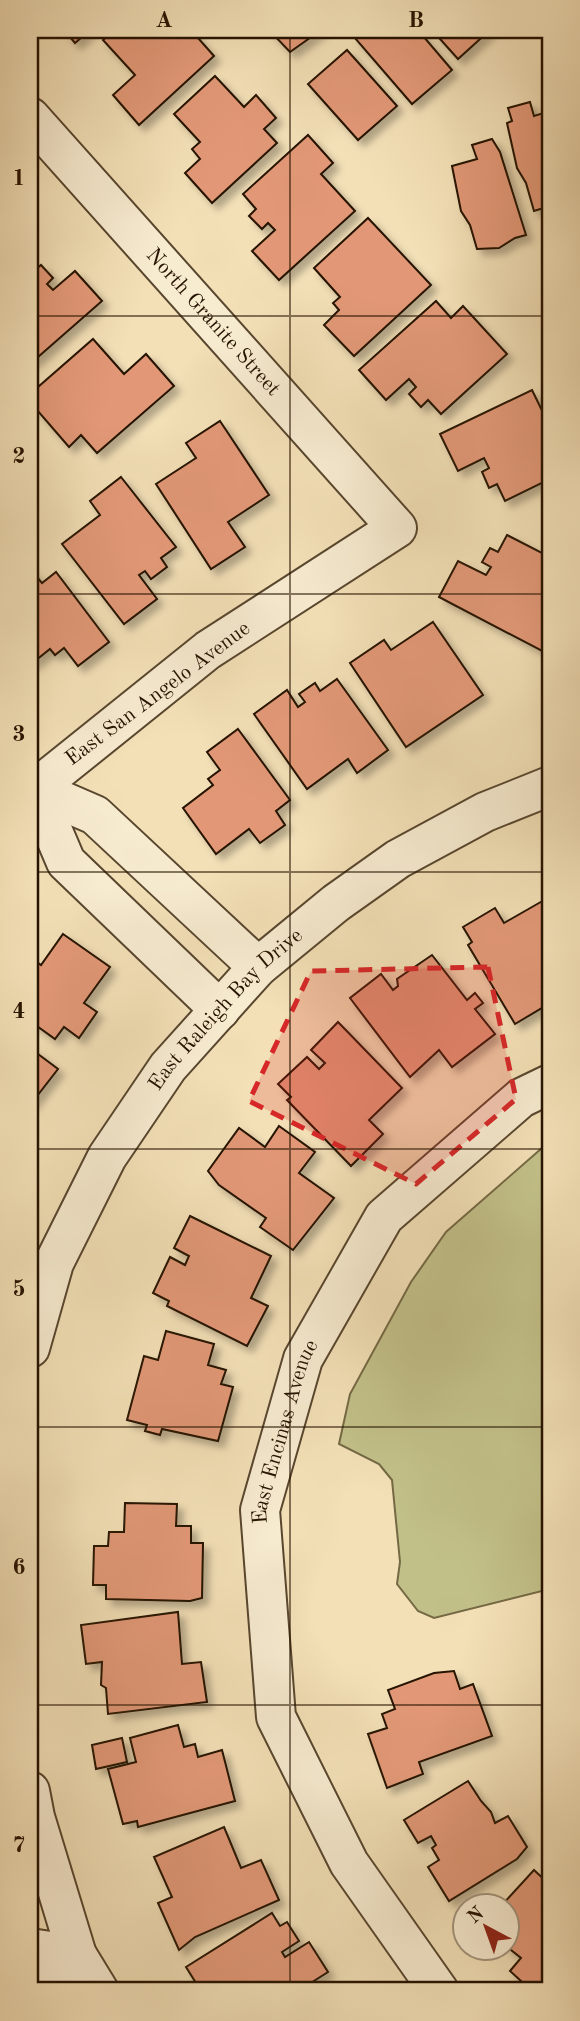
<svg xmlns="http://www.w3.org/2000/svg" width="580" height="2021" viewBox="0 0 580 2021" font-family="'Old Standard TT',serif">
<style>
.green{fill:#c2c089;stroke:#746944;stroke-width:2}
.building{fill:#e29877;stroke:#251200;stroke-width:2;filter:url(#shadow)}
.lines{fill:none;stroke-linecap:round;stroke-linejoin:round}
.minor-casing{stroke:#58462e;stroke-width:42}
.minor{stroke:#f7ebd0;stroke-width:38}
.marked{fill:#d62828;fill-opacity:0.2;stroke:#d62828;stroke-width:5;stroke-dasharray:14 9;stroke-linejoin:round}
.grid{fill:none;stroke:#251200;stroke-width:2;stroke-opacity:0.55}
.labels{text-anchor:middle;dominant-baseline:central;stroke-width:5;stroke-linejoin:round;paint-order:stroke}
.street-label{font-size:21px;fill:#251200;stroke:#f7ebd0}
.neatline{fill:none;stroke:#251200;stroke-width:2.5}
.grid-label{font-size:23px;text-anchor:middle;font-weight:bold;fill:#251200}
</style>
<defs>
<filter id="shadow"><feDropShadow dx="6" dy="6" stdDeviation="3.5" flood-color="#0004"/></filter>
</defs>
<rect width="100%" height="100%" fill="#f3e0b7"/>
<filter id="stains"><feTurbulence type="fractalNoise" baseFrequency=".00286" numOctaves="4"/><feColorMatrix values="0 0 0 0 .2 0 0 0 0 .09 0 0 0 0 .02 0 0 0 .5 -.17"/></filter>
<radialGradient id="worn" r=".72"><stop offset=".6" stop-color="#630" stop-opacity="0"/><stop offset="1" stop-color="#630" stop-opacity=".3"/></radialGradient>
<!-- green -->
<path class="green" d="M550,1141V1589L434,1618L418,1611L397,1584L400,1562L392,1480L379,1464L339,1444L350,1394L411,1282L446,1232Z"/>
<!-- building -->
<g class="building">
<path d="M64,30H90L75,43Z"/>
<path d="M114,30H191L214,56L139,125L113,95L135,75L103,40Z"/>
<path d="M269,30H321L290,52Z"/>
<path d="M363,30H418L452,70L412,104L354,37Z"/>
<path d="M432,30H490L458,59Z"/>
<path d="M347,50L397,106L358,140L308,84Z"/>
<path d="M215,76L244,107L256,95L276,118L264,129L277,143L212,203L185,173L200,159L192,149L200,142L174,114Z"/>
<path d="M530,102L534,116L550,111V206L534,211L526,183L517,168L507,123L512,121L508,108Z"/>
<path d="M308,135L333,163L321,174L355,211L279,280L252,251L275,230L268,223L262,229L249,216L256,209L243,194Z"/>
<path d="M492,139L500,152L526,235L515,238L499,248L477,249L470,225L461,211L452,166L477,159L472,145Z"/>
<path d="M368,218L431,285L354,356L324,325L339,310L333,303L340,297L314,268Z"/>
<path d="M550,242V276L546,268L543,244Z"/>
<path d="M30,265L35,270L41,265L53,278L47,284L53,290L75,271L102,301L30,364Z"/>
<path d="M436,301L451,318L463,306L507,354L441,414L428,400L421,407L409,394L416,387L409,379L386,400L359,370Z"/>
<path d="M93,339L124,374L146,354L174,386L97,453L81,435L69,447L30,402V394Z"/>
<path d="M532,390L550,427V479L505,501L497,484L489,488L482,472L489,468L484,458L458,471L440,434Z"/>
<path d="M220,421L269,495L228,522L245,547L211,569L156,484L196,458L186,443Z"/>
<path d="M121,477L176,547L161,558L167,567L151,579L145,571L139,575L157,599L124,624L62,544L100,515L90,501Z"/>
<path d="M507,535L550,557V645L546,653L439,597L458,561L486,575L491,567L482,562L490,548L498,552Z"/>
<path d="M30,569L42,583L56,572L109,642L78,666L64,648L55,655L50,649L30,665Z"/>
<path d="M433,622L483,695L406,747L350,663L384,640L391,650Z"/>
<path d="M337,679L388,750L357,773L348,759L307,789L254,714L287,690L298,707L305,702L299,694L315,683L320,691Z"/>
<path d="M238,729L290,800L276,811L285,825L260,843L249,829L216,854L183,808L213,785L208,779L220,770L207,752Z"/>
<path d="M546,899L550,906V983L542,987L550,1003L515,1024L468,945L472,942L463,927L495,908L504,923Z"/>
<path d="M63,934L110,967L84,1003L97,1012L79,1038L64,1027L55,1039L30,1021V965L34,960L41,965Z"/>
<path d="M432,955L467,1000L475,993L483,1003L475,1009L495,1034L452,1067L439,1050L410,1077L350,998L381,974L393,990L398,986L397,979Z"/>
<path d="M338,1022L402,1088L369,1120L383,1134L351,1166L287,1100L291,1097L278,1084L307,1057L319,1069L325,1063L311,1050Z"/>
<path d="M30,1048L58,1069L30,1105Z"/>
<path d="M279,1126L315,1152L299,1173L334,1198L293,1250L260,1227L266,1218L219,1185L208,1171L239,1128L265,1147Z"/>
<path d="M190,1216L271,1256L251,1298L268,1306L247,1346L167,1306L169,1301L153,1293L170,1257L185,1265L189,1256L174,1248Z"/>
<path d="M166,1331L214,1344L208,1365L226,1370L221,1384L233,1387L218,1441L162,1429L160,1435L145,1431L147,1425L127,1420L144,1356L158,1360Z"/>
<path d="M125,1503L177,1504L176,1526H191V1543H203L202,1598L190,1601L106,1599V1585H93L94,1546H108L109,1532H124Z"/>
<path d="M178,1612L182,1664L201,1662L207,1702L108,1714L106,1688L101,1685L102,1662L86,1664L81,1625Z"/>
<path d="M454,1671L460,1689L473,1684L492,1736L419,1762L423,1774L387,1788L368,1734L387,1728L382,1714L395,1709L388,1690L434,1673Z"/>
<path d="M178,1725L184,1747L195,1744L198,1757L222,1750L235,1801L138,1827L137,1821L123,1824L108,1769L136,1762L130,1738Z"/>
<path d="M122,1738L127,1762L96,1769L92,1745Z"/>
<path d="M468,1781L481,1801L491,1812L495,1823L508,1816L527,1847L517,1859L449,1901L428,1867L439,1860L432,1848L436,1845L431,1836L418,1843L404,1820Z"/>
<path d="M224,1827L241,1868L261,1860L279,1900L195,1937L179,1950L158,1903L172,1897L154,1857Z"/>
<path d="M534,1870L550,1885L549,1991H532L510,1971L521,1958L506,1946V1906H501Z"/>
<path d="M272,1913L280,1926L287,1922L299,1941L282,1952L285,1957L309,1942L328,1972L298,1991H222L221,1989L217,1991H201L186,1967Z"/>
</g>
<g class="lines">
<defs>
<g id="minor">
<path id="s1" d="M30,117L397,528L208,650L35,789L30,796"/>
<path d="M30,784L35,789L66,862L220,1010"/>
<path d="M35,789L95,815L258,967"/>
<path id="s2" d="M30,1348L54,1263L107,1157L168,1067L258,967L336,903L398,859L485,812L550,786"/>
<path d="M30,1791L35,1817L77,1955L99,1991"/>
<path d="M30,1948L77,1955"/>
<path d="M35,1991L77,1955"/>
<path id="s3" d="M439,1991L349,1863L276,1717L260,1510L303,1359L384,1217L521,1098L550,1084"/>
</g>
</defs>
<!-- minor casing -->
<use href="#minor" class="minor-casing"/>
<!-- minor -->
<use href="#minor" class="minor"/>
</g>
<!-- marked area -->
<path class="marked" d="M488,967L516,1099L416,1184L249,1101L311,971Z"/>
<!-- grid -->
<path class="grid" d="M290,30V1991M30,316H550M30,594H550M30,872H550M30,1149H550M30,1427H550M30,1705H550"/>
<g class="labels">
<!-- street labels -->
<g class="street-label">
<text stroke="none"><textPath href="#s1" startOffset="275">North Granite Street</textPath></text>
<text transform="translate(158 694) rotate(-37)">East San Angelo Avenue</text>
<text stroke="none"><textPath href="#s2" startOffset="397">East Raleigh Bay Drive</textPath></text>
<text stroke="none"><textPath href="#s3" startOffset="609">East Encinas Avenue</textPath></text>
</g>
</g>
<!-- margin -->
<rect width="580" height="2021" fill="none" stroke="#f3e0b7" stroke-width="77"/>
<!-- north arrow -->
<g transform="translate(486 1927) rotate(319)"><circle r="33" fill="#f7ebd0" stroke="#a3947d" stroke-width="2"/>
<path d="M0-5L12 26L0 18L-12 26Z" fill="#8f2418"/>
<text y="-10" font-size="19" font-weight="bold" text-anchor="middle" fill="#251200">N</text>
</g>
<rect x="38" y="38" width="504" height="1944" class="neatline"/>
<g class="grid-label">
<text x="164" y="27">A</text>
<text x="416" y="27">B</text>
<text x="19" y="185">1</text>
<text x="19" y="463">2</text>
<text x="19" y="741">3</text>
<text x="19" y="1018">4</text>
<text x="19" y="1296">5</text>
<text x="19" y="1574">6</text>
<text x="19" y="1852">7</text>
</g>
<rect width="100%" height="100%" filter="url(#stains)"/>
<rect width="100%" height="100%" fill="url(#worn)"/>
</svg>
